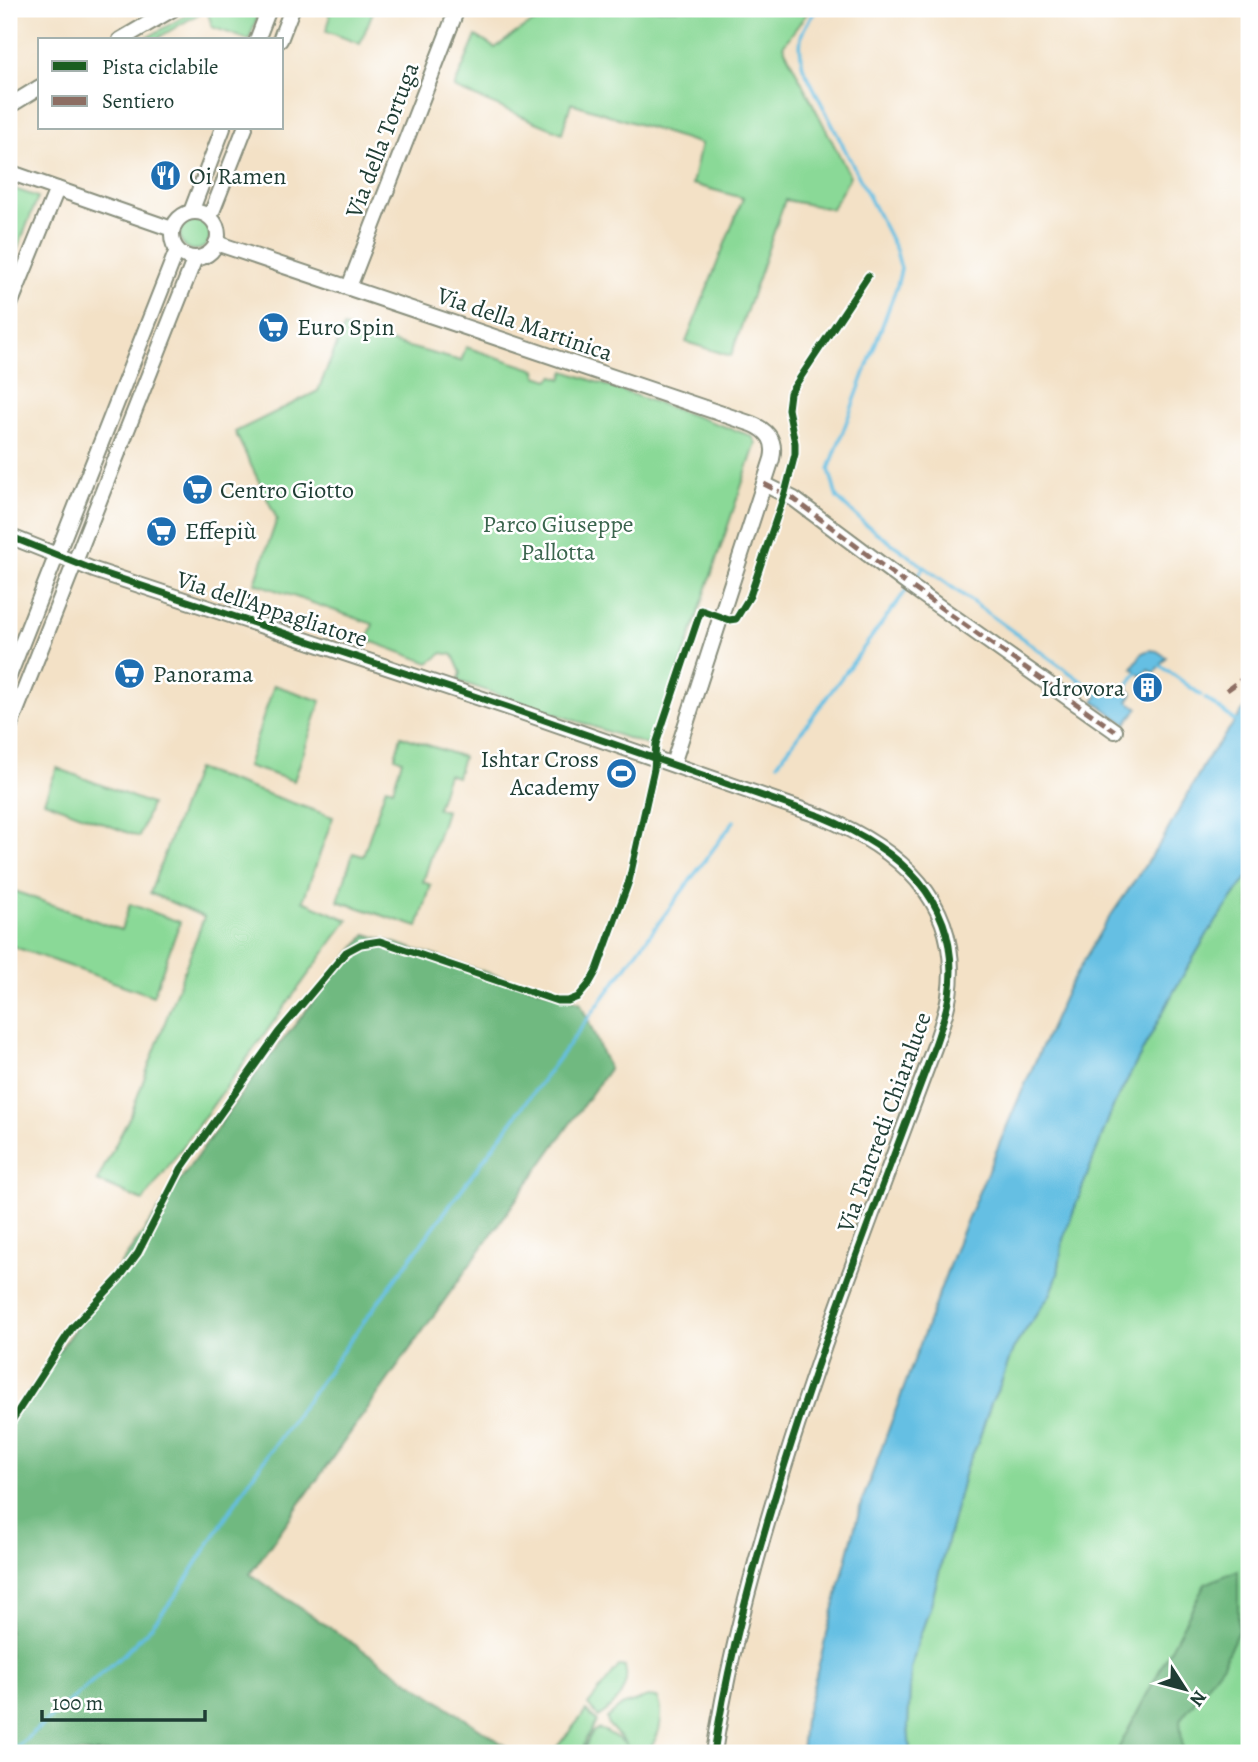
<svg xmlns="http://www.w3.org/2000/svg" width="1258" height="1762" viewBox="0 0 1258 1762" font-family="Alegreya,serif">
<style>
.green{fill:#8ad997;stroke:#548b66;stroke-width:2}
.forest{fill:#6fb980;stroke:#477b5a;stroke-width:2}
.water{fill:#65bfe3;stroke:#427e8c;stroke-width:2}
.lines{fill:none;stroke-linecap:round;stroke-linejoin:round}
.stream{stroke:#65bfe3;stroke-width:3.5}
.minor-casing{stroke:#898f7d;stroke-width:18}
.minor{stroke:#fff;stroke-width:14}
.quiet{stroke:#8d6e63;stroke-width:5;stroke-dasharray:10 5;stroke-linecap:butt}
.cycleway-casing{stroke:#fff;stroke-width:11}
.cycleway{stroke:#1b5e20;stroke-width:7}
.labels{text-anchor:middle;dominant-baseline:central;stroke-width:5;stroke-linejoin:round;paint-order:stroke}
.street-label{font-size:24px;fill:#1f3d34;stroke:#fff}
.poi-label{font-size:24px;fill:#1f3d34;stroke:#fff;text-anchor:start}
.park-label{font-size:24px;fill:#3a644d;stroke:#fff}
</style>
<rect width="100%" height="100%" fill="#fff"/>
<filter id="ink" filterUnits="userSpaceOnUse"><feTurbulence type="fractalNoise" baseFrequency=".0143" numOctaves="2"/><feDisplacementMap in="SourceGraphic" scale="14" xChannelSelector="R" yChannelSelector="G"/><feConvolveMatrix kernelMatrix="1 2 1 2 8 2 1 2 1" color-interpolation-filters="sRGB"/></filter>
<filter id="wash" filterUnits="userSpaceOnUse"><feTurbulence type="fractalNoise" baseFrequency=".00686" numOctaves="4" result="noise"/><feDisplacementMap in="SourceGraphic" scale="28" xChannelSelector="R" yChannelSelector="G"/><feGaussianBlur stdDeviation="1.57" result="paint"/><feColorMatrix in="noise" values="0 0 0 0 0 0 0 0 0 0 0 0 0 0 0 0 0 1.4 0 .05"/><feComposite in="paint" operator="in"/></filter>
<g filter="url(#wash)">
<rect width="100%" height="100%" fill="#f3e1c6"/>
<!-- green -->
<g class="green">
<path d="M197,9H260L249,40L212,27L207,9L154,40H143Z"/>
<path d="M328,9H374L360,44L326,31L330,19Z"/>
<path d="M558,9H810L783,46L850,176L832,209L785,200L731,356L686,342L743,198L692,184L701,144L571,103L562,133L454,88L476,36L495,48L517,32Z"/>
<path d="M9,187L38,197L9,270Z"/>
<circle cx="195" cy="235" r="15"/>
<path d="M344,327L376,337L380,344L390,342L461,361L466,347L536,370L537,376L549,380L554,376L562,379L565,371L752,436L756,443L653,747L458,681L461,673L453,655L443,653L429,663L367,640L373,624L255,583L277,519L235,432L318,391Z"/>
<path d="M274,685L321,701L294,781L247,766Z"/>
<path d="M401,736L463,757L457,777L448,774L437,808L446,811L423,882L431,885L418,927L338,901L353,853L363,856L386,787L393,789L402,760L395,757Z"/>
<path d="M57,768L151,804L139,837L44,801Z"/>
<path d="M196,769L333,817L303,901L348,920L143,1201L97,1181L131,1114L204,917L150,893Z"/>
<path d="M1249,875V1753H910L908,1726L911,1669L919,1638L930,1608L966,1467L977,1445L991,1403L1000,1385L1013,1349L1051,1293L1058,1274L1063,1239L1113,1107L1174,991L1208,933Z"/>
<path d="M9,889L121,930L130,904L180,922L153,996L9,945Z"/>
<path d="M619,1666L625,1667C631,1687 615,1706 598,1717L588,1705Z"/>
<path d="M648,1697L658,1698C665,1715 660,1744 642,1753H584C593,1717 603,1729 627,1745L608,1724L607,1718L622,1706Z"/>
<path d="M586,1711L597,1721L586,1739L582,1753H552Z"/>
</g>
<!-- forest -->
<g class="forest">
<path d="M366,934L580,1002L609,1069L250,1574L516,1753H9V1421L247,1086Z"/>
<path d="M1238,1570V1631L1223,1664L1180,1720L1183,1753H1116L1205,1584Z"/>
</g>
<!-- water -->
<g class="water">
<path d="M1149,650L1157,651L1166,657L1154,673L1148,669L1142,676L1132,668L1142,653Z"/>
<path d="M1121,685L1133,693L1128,701L1138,708L1126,724L1094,701L1103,687L1115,695Z"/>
<path d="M1249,703V875L1208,933L1174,991L1113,1107L1063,1239L1058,1274L1051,1293L1013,1349L1000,1385L991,1403L977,1445L966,1467L930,1608L919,1638L911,1669L908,1726L910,1753H801L804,1721L861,1504L960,1236L1015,1107L1067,990L1103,927L1163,839L1208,757Z"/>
</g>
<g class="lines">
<!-- stream -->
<g class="stream">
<path d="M817,9C800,31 797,39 803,67L896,250L901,269L897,286L829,469L837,498L865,524L1099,694"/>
<path d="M913,582L924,567"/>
<path d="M1160,665L1201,695"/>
<path d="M1126,688L1137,672"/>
<path d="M1205,698L1237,722"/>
<path d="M778,763L908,588"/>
<path d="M10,1753L124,1654L150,1628L177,1594L253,1475L365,1320L734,821"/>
</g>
</g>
</g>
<g filter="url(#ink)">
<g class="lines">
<defs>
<g id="minor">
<path d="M120,40L173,9"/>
<path d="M257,40L269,9"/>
<path d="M280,40L292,9"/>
<path d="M9,106L40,87"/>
<path d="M9,172L172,229"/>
<circle cx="195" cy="235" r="23"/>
<path d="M191,212L223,128"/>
<path d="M210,217L245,128"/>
<path d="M216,243L752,424C769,431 776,442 772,459L673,764"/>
<path d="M349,287L457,9"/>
<path d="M9,307L57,189"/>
<path d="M764,484L794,499L913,588L1115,731"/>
<path d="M9,536L94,570L507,707L820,816C899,848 963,902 949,996C946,1014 940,1031 934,1048C877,1201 817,1353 771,1510C747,1590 726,1671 714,1753"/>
<path d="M9,676L177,250"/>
<path d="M9,729L195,258"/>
</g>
</defs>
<!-- minor casing -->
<use href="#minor" class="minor-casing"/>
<!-- minor -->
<use href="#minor" class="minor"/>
<!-- quiet -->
<g class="quiet">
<path d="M764,484L794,499L905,583"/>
<path d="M913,588L1115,731"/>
<path d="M1227,690L1249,674"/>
</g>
<defs>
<g id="cycleway">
<path d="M9,536L94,570L507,707L820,816C899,848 963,902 949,996C946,1014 940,1031 934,1048C877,1201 817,1353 771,1510C747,1590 726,1671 714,1753"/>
<path d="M9,1425L72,1328L120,1277L138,1253L181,1169L278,1033L346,952L361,944L380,941L557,1001H568L578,997L589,984L597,970L629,881L654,769L656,744L701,610L729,620L736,619L750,596L785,493L795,454V443L788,409L790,393L868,276"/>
</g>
</defs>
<!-- cycleway casing -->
<use href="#cycleway" class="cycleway-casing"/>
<!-- cycleway -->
<use href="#cycleway" class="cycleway"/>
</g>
</g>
<!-- icons -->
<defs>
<symbol id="restaurant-disc" viewBox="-11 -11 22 22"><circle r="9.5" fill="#1f6fb2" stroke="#fff"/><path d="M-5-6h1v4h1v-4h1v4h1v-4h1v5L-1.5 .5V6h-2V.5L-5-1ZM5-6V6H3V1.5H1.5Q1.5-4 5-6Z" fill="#fff"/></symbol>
<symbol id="supermarket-disc" viewBox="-11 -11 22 22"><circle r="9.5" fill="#1f6fb2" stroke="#fff"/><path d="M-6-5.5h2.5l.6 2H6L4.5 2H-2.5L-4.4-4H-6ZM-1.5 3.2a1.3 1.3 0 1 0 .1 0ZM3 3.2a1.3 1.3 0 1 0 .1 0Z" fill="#fff"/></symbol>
<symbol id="building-disc" viewBox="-11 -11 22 22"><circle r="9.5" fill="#1f6fb2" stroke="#fff"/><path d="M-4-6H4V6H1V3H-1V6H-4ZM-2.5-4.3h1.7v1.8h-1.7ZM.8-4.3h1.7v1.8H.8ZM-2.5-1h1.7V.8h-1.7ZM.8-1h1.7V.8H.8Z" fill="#fff"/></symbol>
<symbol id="stadium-disc" viewBox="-11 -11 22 22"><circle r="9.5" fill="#1f6fb2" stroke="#fff"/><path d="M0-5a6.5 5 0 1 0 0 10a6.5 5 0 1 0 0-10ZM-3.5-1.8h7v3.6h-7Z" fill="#fff"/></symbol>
</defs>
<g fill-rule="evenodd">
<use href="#restaurant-disc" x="148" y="158" width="35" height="35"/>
<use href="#supermarket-disc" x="256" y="310" width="35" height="35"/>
<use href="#supermarket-disc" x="180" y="472" width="35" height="35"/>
<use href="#supermarket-disc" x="144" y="514" width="35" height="35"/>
<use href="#supermarket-disc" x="112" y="656" width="35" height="35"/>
<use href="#building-disc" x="1130" y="670" width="35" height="35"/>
<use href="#stadium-disc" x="604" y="756" width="35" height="35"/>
</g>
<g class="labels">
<!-- street labels -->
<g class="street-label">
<text transform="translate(382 140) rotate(-69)">Via della Tortuga</text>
<text transform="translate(525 324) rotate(19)">Via della Martinica</text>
<text transform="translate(272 609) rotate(18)">Via dell'Appagliatore</text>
<text transform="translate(884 1122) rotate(-70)">Via Tancredi Chiaraluce</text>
</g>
<!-- poi labels -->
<g class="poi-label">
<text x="189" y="176">Oi Ramen</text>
<text x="297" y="327">Euro Spin</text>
<text x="220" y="490">Centro Giotto</text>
<text x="185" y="531">Effepiù</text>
<text x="153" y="674">Panorama</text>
<text x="1125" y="688" text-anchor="end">Idrovora</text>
<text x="599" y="759" text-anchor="end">Ishtar Cross<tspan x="599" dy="28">Academy</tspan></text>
</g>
<!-- park labels -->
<g class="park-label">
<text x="558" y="524">Parco Giuseppe<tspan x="558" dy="28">Pallotta</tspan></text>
</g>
</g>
<!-- margin -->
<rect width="1258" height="1762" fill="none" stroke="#fff" stroke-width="35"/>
<!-- legend -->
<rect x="38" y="38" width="245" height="91" fill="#ffffff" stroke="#a5b1ae" stroke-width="2"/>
<rect x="52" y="61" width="35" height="10" fill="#1b5e20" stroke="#a5b1ae" stroke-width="2"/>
<text x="102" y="74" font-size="21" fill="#1f3d34">Pista ciclabile</text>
<rect x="52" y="96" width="35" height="10" fill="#8d6e63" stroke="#a5b1ae" stroke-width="2"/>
<text x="102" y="108" font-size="21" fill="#1f3d34">Sentiero</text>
<!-- north arrow -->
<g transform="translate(1185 1689) rotate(126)" stroke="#ffffff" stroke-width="5" paint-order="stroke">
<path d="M0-5L12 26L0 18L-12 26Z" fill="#1f3d34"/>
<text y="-10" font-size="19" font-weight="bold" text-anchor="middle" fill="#1f3d34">N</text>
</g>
<!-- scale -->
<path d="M42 1710v10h163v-10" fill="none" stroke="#1f3d34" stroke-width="3.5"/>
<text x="52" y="1710" font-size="21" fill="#1f3d34" stroke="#ffffff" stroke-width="5" paint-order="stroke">100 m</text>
</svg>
